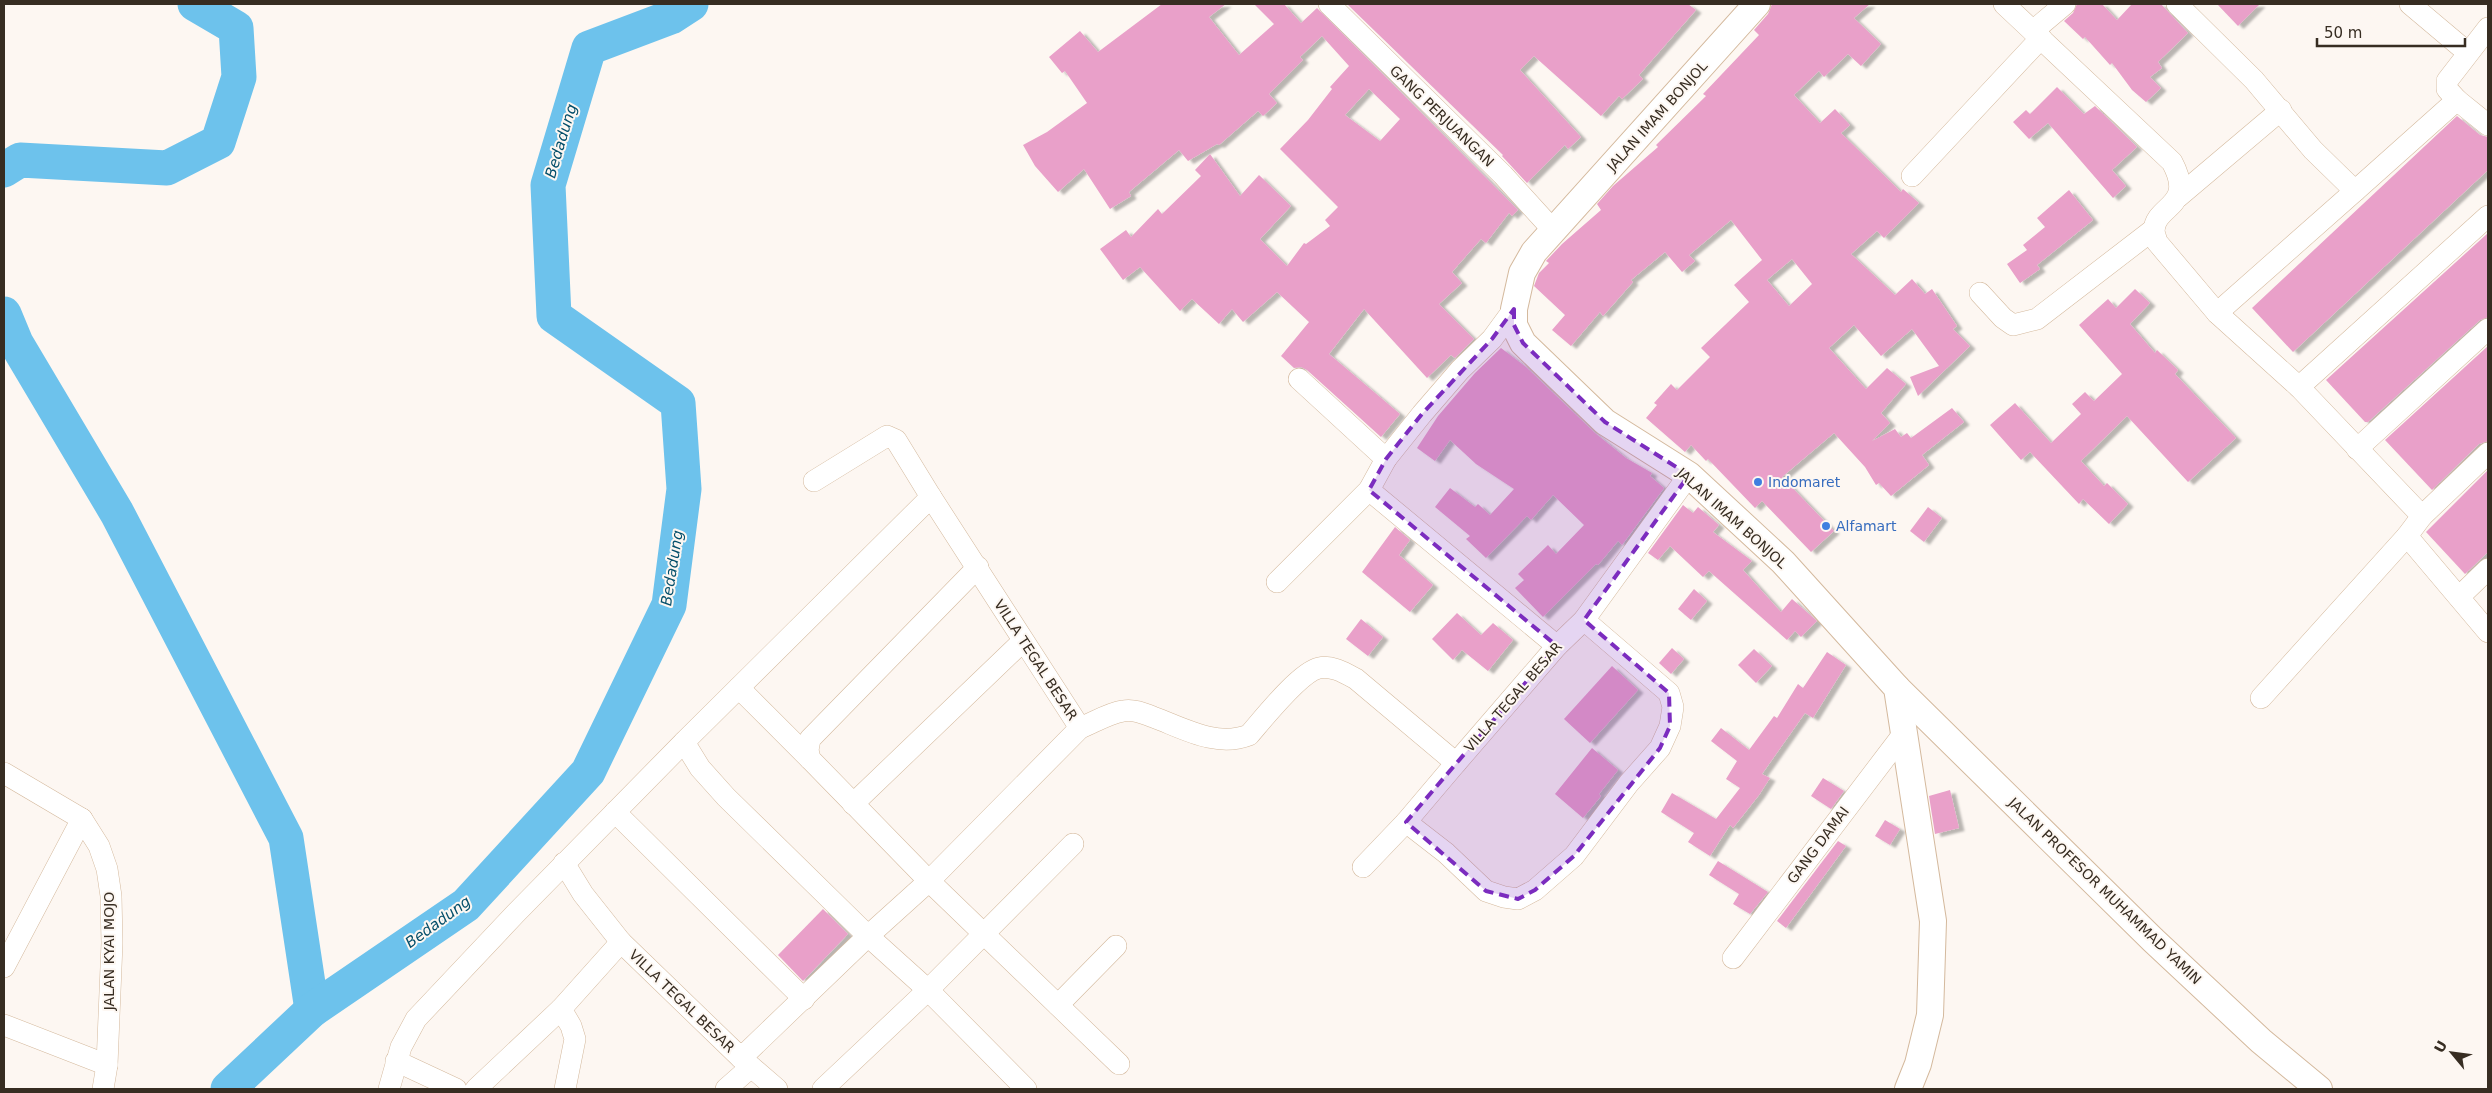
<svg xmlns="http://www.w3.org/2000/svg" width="2492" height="1093" viewBox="0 0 2492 1093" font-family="'DejaVu Sans',sans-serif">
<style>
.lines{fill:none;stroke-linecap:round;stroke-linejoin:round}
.river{stroke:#6dc2ec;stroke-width:35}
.building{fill:#e9a0c9;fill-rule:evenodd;filter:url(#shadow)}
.minor-casing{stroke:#d4b99d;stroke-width:22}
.tertiary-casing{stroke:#d4b99d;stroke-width:28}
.minor{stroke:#fff;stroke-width:21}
.tertiary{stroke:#fff;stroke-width:26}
.marked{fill:#7b2cbf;fill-opacity:0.2;stroke:#7b2cbf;stroke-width:4;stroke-dasharray:10 6;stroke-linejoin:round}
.shop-dot{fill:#3f7fe0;stroke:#fdf7f2;stroke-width:2}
.labels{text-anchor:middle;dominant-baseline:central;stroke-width:4;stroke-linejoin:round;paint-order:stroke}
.street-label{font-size:14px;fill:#372d22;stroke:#fdf7f2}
.shop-label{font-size:14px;fill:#366cbe;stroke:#fdf7f2;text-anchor:start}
.water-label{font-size:15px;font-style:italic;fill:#034e6a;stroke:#fdf7f2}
</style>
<defs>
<filter id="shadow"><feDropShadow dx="5.5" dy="3" stdDeviation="1" flood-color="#0004"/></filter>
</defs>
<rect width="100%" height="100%" fill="#fdf7f2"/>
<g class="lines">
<!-- river -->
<g class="river">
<path d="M4,170L20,160L167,168L218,142L239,77L236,28L195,4"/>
<path d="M4,314L16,343L117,513L286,838L312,1010"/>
<path d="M228,1089L312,1010L466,905L588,772L669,605L684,489L678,403L554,316L548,185L589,48L671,17L691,4"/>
</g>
</g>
<!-- building -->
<g class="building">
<path d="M1162,4H1226L1209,17L1239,55L1274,24L1254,4H1284L1301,23L1317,8L1518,210L1512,216L1509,213L1486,243L1481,239L1452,272L1462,283L1439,304L1474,339L1455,358L1451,355L1427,378L1364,309L1329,354L1400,414L1381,437L1307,370L1301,367L1294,368L1281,356L1309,322L1277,292L1243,322L1232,309L1219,324L1192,299L1180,311L1140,267L1123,280L1100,249L1126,230L1131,237L1158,209L1162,214L1201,176L1195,170L1210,154L1240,196L1259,175L1291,206L1260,239L1287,266L1304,243L1306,244L1330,226L1325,220L1338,207L1280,149L1308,120L1332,89L1330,87L1349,66L1322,36L1300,57L1303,60L1269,94L1277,103L1263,116L1258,111L1219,145L1217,144L1188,161L1179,150L1129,192L1131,196L1110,209L1084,169L1058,192L1035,166L1023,145L1047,132L1087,103L1065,71L1062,73L1049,57L1080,31L1098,52ZM1369,89L1400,119L1380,141L1345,115Z"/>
<path d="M1347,4H1688L1696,10L1639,75L1643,79L1622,99L1619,96L1601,116L1534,56L1520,70L1581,137L1568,149L1565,145L1527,183L1502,156L1503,155Z"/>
<path d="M1772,4H1870L1854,18L1881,44L1861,66L1848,54L1824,77L1819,71L1794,95L1820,123L1835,109L1850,125L1841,133L1901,192L1903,189L1919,203L1884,238L1877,231L1851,254L1895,295L1912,279L1925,294L1932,289L1957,326L1953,329L1970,346L1918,396L1910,377L1939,366L1912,329L1881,356L1854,325L1829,348L1866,389L1887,368L1906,384L1881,413L1890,423L1872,441L1895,429L1901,437L1907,433L1911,438L1952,408L1964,422L1922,455L1929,465L1891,496L1879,483L1876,485L1865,467L1834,433L1782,477L1834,531L1811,552L1762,501L1755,508L1708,459L1706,461L1691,445L1685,452L1646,418L1657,405L1654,403L1671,384L1677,390L1710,357L1701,348L1749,302L1734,285L1762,260L1731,220L1689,255L1695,261L1682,272L1665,252L1631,280L1633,282L1603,316L1600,312L1571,346L1552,330L1565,315L1534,286L1539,273L1549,263L1546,261L1562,244L1601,210L1597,204L1613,186L1658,147L1656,145L1706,96L1703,94L1759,35L1754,30L1768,14ZM1792,259L1812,284L1789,306L1767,280Z"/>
<path d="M2077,4H2102L2117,20L2132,4H2161L2188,33L2158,62L2162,68L2150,77L2161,88L2146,102L2132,90L2112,63L2110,65L2085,37L2083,39L2064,21L2073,13Z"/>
<path d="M2217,4H2260L2238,26Z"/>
<path d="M2057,87L2084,114L2095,106L2137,147L2112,170L2126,186L2113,198L2048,123L2029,139L2013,122L2026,110L2030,114Z"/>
<path d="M2457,116L2480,135L2488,137V170L2293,352L2252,308Z"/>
<path d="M2069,190L2093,220L2037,265L2040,269L2020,283L2007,264L2027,250L2023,245L2045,227L2037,218Z"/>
<path d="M2488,233V317L2480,320L2368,422H2365L2326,380Z"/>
<path d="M2135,289L2150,303L2130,324L2155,353L2157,350L2178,370L2175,374L2236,438L2188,482L2127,416L2081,461L2104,486L2107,483L2128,504L2109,524L2083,499L2079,504L2030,452L2021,460L1990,425L2015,403L2051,443L2081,414L2072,404L2085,392L2094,401L2122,374L2079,325L2108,299L2116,308Z"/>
<path d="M2488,346V441L2479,444L2432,490L2385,440Z"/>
<path d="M1501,348L1526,367L1595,433L1626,458L1652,473L1650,476L1664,488L1622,545L1618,541L1598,565L1596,564L1543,617L1515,588L1524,580L1518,574L1548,545L1556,554L1584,525L1553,495L1531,520L1527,516L1486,558L1466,539L1470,536L1435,507L1450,488L1475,507L1478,504L1490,515L1514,489L1476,464L1450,440L1435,461L1417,448L1438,416L1475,373Z"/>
<path d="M2488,470V552L2465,574L2426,532Z"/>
<path d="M1683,505L1693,513L1698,507L1719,525L1713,532L1752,561L1743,570L1781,612L1792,599L1817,621L1801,637L1795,631L1787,640L1709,571L1703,577L1670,546L1658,560L1648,553Z"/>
<path d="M1928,507L1942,518L1924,542L1910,531Z"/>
<path d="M1395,527L1410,540L1399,555L1433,585L1410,612L1362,572Z"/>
<path d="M1694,589L1707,601L1691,620L1678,609Z"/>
<path d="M1457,613L1481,635L1493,623L1513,640L1488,671L1462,650L1453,660L1432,639Z"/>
<path d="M1361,619L1383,637L1368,656L1346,639Z"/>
<path d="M1672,648L1684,659L1671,674L1659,663Z"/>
<path d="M1754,649L1772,666L1756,683L1738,665Z"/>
<path d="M1827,652L1846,665L1813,718L1805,713L1762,774L1770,778L1759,795L1733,828L1730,825L1710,856L1688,842L1694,833L1661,812L1672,793L1716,819L1740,788L1726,779L1737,761L1711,741L1721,728L1749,750L1774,716L1777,718L1798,684L1803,688Z"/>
<path d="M1612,666L1638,690L1590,743L1564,719Z"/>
<path d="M1592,748L1618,770L1599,794L1601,796L1583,818L1555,794Z"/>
<path d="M1823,778L1844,791L1831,809L1811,796Z"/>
<path d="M1950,790L1959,828L1935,834L1929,796Z"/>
<path d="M1885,820L1900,829L1890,845L1875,836Z"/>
<path d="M1838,841L1846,846L1786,928L1777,921Z"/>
<path d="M1718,861L1768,892L1750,914L1733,904L1739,894L1709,875Z"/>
<path d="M823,909L848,934L803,981L778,955Z"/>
</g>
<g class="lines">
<defs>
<g id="minor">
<path d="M1329,4L1503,175L1553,230"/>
<path d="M2004,4L2172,162C2196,207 2156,204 2154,230C2154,233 2156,238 2157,242L2217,313L2299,387L2422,516L2407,536L2488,632"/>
<path d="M2177,4L2254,80L2313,150L2355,191L2457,100L2488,125"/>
<path d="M2410,4L2467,52"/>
<path d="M2033,31L2065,4"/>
<path d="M2457,100L2447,89V81L2488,28"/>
<path d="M1912,176L2041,38"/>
<path d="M2178,197L2281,110"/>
<path d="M1980,293L2003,318L2013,325L2037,319L2154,229"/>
<path d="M2217,313L2355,191"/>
<path d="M1299,379L1386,459"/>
<path d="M2299,387L2488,216"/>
<path d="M2357,449L2488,329"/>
<path d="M814,481L887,436L896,440L931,497"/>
<path d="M1369,490L1557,646"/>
<path d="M2422,516L2488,453"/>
<path d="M978,567L810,739L808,750L810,759L929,881L1119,1064"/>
<path d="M1277,582L1369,490L1386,459L1422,414L1460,370L1492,339L1514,309"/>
<path d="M2459,597L2488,569"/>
<path d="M739,688L810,759"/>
<path d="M2261,698L2407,536"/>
<path d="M1456,763L1406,822L1446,853L1486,891L1504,897L1518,899L1535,890L1574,856L1629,783L1660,748L1670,726L1673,707L1669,693L1584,620"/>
<path d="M4,773L82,819L99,846L107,869L111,896L112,943L107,1065L103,1089"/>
<path d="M853,804L1023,641"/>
<path d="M615,812L804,999"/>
<path d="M564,863L583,894L621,942"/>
<path d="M1363,867L1406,822"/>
<path d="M1733,958L1904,733"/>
<path d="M4,967L82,819"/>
<path d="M1058,1005L1116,946"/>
<path d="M4,1025L107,1065"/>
<path d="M741,1058L777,1089"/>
<path d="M396,1061L456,1089"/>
<path d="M389,1089L401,1047L416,1019L516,913L684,742"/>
<path d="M476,1089L561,1009"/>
<path d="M565,1089L575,1039L571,1026L561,1009L621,942L741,1058L868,936L726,797L700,768L684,742L931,497L1080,728C1093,723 1109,713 1123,711C1133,709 1143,713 1153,717C1183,728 1216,748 1249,735C1263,719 1300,672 1319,668C1332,665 1345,673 1356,679L1456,763L1557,646L1584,620L1689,475"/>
<path d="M726,1089L751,1067"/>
<path d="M823,1089L928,990L1073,844"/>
<path d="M1026,1089L928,990L868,936L929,881L1080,728"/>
</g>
<g id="tertiary">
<path d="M1757,4L1534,252L1522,273L1514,309V325L1523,343L1605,422L1689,475L1783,562L1897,688L1933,921L1930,1015L1918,1064L1908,1089"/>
<path d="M1897,688L2153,940L2261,1041L2319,1089"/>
</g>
</defs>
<!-- minor casing -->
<use href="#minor" class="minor-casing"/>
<!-- tertiary casing -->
<use href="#tertiary" class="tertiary-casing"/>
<!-- minor -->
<use href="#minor" class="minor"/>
<!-- tertiary -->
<use href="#tertiary" class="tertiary"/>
</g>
<!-- marked area -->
<path class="marked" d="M1514,309V325L1523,343L1605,422L1689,475L1584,620L1669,693L1670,726L1660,748L1574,856L1535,890L1518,899L1486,891L1406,822L1557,646L1369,490L1386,459L1422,414L1492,339Z"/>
<!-- markers -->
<g class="shop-dot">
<circle cx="1758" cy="482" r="5"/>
<circle cx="1826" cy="526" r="5"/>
</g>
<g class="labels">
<!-- street labels -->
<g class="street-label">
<text transform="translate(1442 116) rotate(44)">GANG PERJUANGAN</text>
<text transform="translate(1657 116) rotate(-48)">JALAN IMAM BONJOL</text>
<text transform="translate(1732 518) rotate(42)">JALAN IMAM BONJOL</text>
<text transform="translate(1036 660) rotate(57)">VILLA TEGAL BESAR</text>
<text transform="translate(1513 697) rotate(-49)">VILLA TEGAL BESAR</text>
<text transform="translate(1818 845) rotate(-53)">GANG DAMAI</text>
<text transform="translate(2105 891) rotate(44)">JALAN PROFESOR MUHAMMAD YAMIN</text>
<text transform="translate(109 951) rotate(-90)">JALAN KYAI MOJO</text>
<text transform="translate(682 1001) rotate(44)">VILLA TEGAL BESAR</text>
</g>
<!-- shop labels -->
<g class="shop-label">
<text x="1768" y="482">Indomaret</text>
<text x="1836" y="526">Alfamart</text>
</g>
<!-- water labels -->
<g class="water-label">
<text transform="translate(561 141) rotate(-73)">Bedadung</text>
<text transform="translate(672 568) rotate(-81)">Bedadung</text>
<text transform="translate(438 922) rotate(-36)">Bedadung</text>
</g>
</g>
<!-- border -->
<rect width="2492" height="1093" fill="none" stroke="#372d22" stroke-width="10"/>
<!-- north arrow -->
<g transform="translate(2452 1053) rotate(299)" stroke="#fdf7f2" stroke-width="4" paint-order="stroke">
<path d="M0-4L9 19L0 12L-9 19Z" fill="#372d22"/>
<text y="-8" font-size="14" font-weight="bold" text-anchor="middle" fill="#372d22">U</text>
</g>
<!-- scale -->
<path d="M2317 38v8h148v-8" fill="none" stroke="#372d22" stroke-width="2.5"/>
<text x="2324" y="38" font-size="15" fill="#372d22" stroke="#fdf7f2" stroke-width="4" paint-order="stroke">50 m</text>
</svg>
